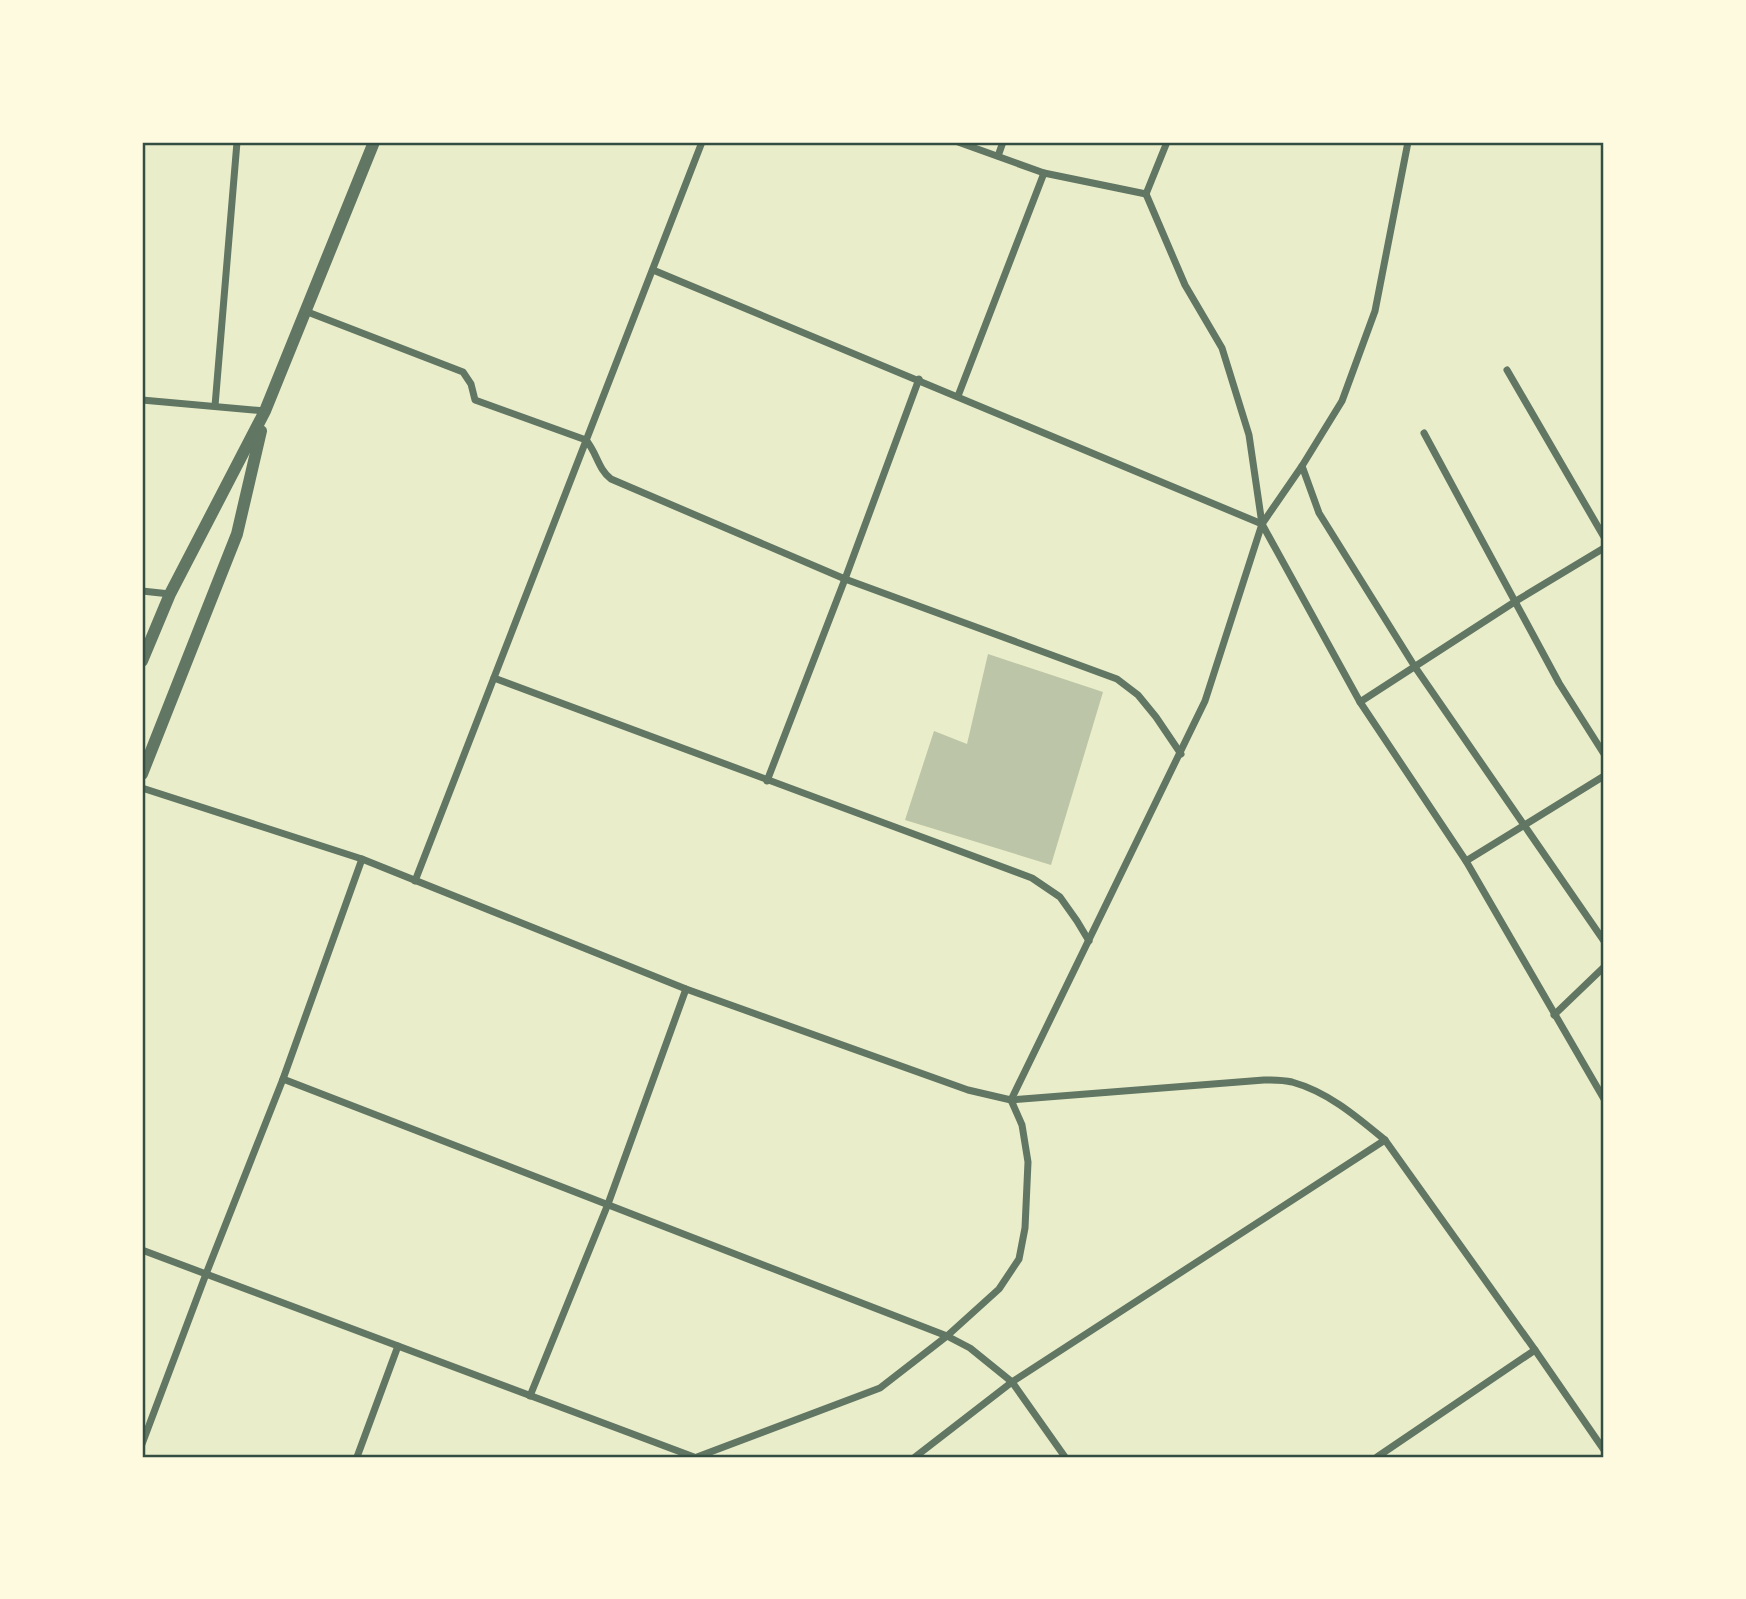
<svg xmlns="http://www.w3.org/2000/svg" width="1746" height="1599" viewBox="0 0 1746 1599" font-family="Commissioner,sans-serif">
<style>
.building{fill:#bcc5a7}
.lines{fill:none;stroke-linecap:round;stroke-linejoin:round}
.minor{stroke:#617663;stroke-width:7}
.tertiary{stroke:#617663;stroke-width:12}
.neatline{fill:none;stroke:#344e41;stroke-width:2.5}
</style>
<rect width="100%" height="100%" fill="#e9edc9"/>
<!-- building -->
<path class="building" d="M988,654L1103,692L1051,865L905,820L934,731L967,744Z"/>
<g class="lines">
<!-- minor -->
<g class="minor">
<path d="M958,142L1044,173L1146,194"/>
<path d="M998,156L1003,142"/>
<path d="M1146,194L1185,285L1222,348L1249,435L1262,524L1360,702L1466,861L1604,1099"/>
<path d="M1146,194L1167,142"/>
<path d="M653,270L1262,524"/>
<path d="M305,311L463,372L471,384L475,400L586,440C597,453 598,469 611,479L845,579L1117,679L1138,695L1156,717L1181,754"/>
<path d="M1507,370L1604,537"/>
<path d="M958,396L1044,173"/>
<path d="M142,400L265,411"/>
<path d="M215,406L237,142"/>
<path d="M1424,433L1559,683L1604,754"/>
<path d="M1302,466L1319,513L1415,667L1604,941"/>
<path d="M142,591L170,594"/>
<path d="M494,678L1032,878L1060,897L1077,921L1089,941"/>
<path d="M1360,702L1516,601L1604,548"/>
<path d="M767,781L845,579L919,379"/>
<path d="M142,788L362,859L686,989L968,1090L1011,1100L1264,1080C1273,1080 1283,1080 1292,1082C1328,1092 1356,1116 1385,1140L1535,1350L1604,1450"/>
<path d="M1466,861L1604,776"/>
<path d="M415,881L702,142"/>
<path d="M1554,1015L1604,967"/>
<path d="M283,1079L947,1336L970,1348L1012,1382L1065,1457"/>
<path d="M142,1250L694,1457"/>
<path d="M530,1396L608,1204L686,989"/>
<path d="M142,1444L206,1274L283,1079L362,859"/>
<path d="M357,1457L398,1346"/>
<path d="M697,1457L880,1388L947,1336L999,1289L1019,1259L1025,1228L1028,1162L1022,1125L1011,1100L1205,701L1262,524L1302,466L1342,401L1375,311L1408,142"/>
<path d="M915,1457L1012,1382L1385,1140"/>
<path d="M1377,1457L1535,1350"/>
</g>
<!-- tertiary -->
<g class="tertiary">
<path d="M142,661L170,594L265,411L374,142"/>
<path d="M142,774L237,534L261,431"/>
</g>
</g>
<!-- border -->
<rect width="1746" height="1599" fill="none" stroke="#fefae0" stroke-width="287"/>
<rect x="144" y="144" width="1458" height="1312" class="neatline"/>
</svg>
